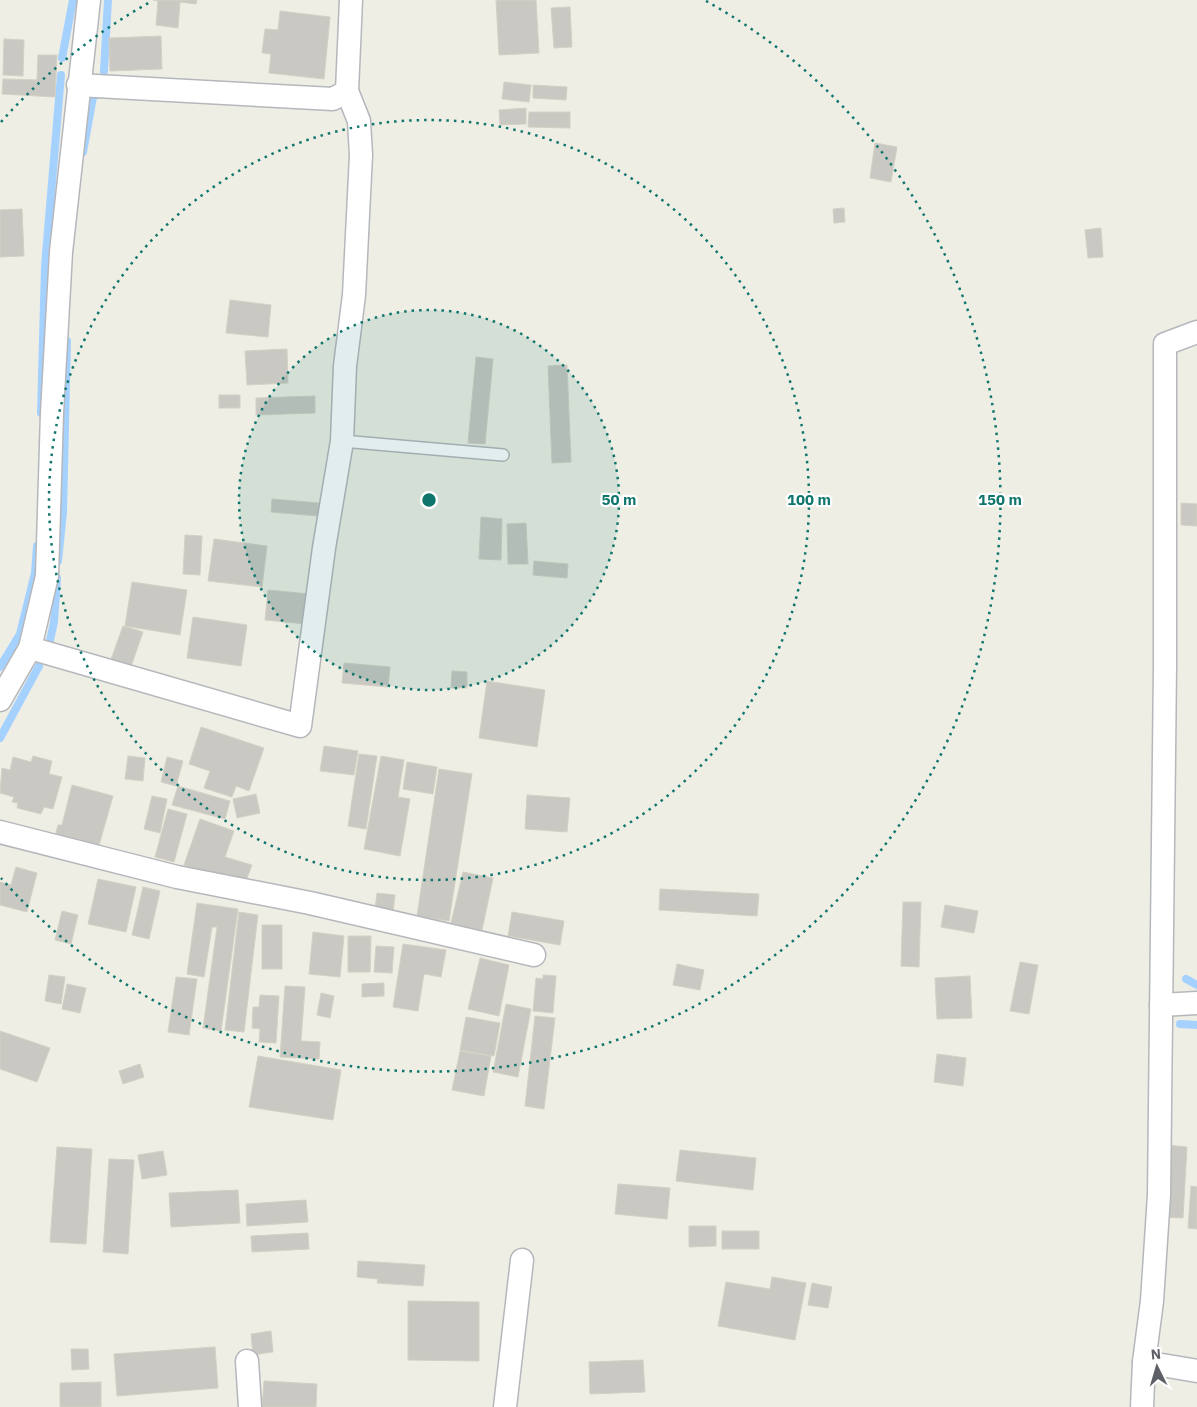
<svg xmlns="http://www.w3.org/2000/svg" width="1197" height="1407" viewBox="0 0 1197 1407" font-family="'IBM Plex Sans',sans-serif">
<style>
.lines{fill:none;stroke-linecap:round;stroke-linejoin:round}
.stream{stroke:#a5d1ff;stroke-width:8}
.building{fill:#cac8c2;stroke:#d4d0c3}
.lane-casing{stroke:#b5b7bc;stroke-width:14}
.street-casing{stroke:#b5b7bc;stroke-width:25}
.lane{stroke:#fff;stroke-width:11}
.street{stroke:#fff;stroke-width:22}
.ring{fill:none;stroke:#0f766e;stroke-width:2.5;stroke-dasharray:2.5 5}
.centre{fill:#0f766e;stroke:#fff;stroke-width:2.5}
.ring-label{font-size:15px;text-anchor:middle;font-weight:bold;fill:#0f766e;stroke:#fff;stroke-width:4.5;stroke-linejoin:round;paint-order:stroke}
</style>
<rect width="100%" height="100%" fill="#efeee5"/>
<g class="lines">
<!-- stream -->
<g class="stream">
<path d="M62,58L73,0"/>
<path d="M104,71L108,0"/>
<path d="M83,152L93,97L101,93"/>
<path d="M41,413L45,266L61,75"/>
<path d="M58,561L63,512L67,341"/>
<path d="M49,645L54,622L57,578"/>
<path d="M0,667L20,634L35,573L37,546"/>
<path d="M0,738L39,666"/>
<path d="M1186,979L1197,985"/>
<path d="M1180,1024L1197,1025"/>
</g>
</g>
<!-- building -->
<g class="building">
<path d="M153,0H197L196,4L180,2L178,28L156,25L158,1Z"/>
<path d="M496,0H536L539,53L499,55Z"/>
<path d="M570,7L572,47L554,48L551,8Z"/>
<path d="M280,11L330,17L324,79L269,73L271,54L262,53L265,29L278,30Z"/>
<path d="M161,36L162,69L110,71L109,38Z"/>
<path d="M4,39L24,40L23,76L3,75Z"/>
<path d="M38,55H57L55,97L2,94L3,79L37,80Z"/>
<path d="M504,82L531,85L529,102L502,99Z"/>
<path d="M533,85L567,87L566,100L533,98Z"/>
<path d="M526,108V124L500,125L499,110Z"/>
<path d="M529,112H570V128L528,127Z"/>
<path d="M875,143L897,147L891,182L870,178Z"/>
<path d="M844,208L845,222L834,223L833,209Z"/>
<path d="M22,209L24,256L0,257V210Z"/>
<path d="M1101,228L1103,257L1088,258L1085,230Z"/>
<path d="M230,300L271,305L268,337L226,333Z"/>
<path d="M287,349L288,383L247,385L245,351Z"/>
<path d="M476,357L493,359L485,444L468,443Z"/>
<path d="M567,365L571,462L552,463L548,366Z"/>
<rect x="219" y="395" width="21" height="13"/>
<path d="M315,396V413L256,415V398Z"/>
<path d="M272,499L319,503L318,516L271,512Z"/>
<path d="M1181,503L1197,504V526L1181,525Z"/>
<path d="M481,517L502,519L501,560L479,559Z"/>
<path d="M526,523L528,564H508L507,524Z"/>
<path d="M185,535L202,536L200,575L183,574Z"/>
<path d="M214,539L267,546L262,587L208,581Z"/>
<path d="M534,561L568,564L567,578L533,575Z"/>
<path d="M132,582L187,590L180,635L125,626Z"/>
<path d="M268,590L309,594L306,624L265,620Z"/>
<path d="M193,617L247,625L241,666L187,658Z"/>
<path d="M123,626L143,632L129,672L109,665Z"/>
<path d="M344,663L390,667L388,687L342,683Z"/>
<path d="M452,671L467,672V688H451Z"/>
<path d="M487,681L545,690L537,747L479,738Z"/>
<path d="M201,727L264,748L249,791L236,786L232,797L204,788L210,771L189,764Z"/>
<path d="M324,746L358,751L354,775L320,771Z"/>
<path d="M359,754L377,756L366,829L348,826Z"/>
<path d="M33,756L52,761L49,774L62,777L53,809L44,807L41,814L17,808L18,803L12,802L14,797L0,793L2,768L10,770L13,757L31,762Z"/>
<path d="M128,756L145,758L143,781L125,779Z"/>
<path d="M381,756L404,760L398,797L410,799L400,856L364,849Z"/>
<path d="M167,757L183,761L176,786L161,782Z"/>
<path d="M407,762L437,767L433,794L403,789Z"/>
<path d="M439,769L472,774L449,921L417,916Z"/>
<path d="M72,785L113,796L98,849L55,837L58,825H62Z"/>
<path d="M178,786L230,801L225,819L172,805Z"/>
<path d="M256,794L260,813L237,818L233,799Z"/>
<path d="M527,795L570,798L567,832L525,829Z"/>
<path d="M152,796L167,799L160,833L144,829Z"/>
<path d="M168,809L187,814L174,862L155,857Z"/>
<path d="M200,819L234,831L225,857L252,865L244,886L184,865Z"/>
<path d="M16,867L37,873L27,912L0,905V882L11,885Z"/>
<path d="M463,872L493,878L482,930L451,923Z"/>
<path d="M98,879L136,887L126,932L88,924Z"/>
<path d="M143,887L160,891L149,939L132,935Z"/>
<path d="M660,889L759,894L757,916L659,910Z"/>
<path d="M377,893L395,895L393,912L375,909Z"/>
<path d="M903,902H921L919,967L901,966Z"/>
<path d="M197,903L238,909L221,1031L203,1028L217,927H212L204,977L187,974Z"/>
<path d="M945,905L978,911L974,933L941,927Z"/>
<path d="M62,911L78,915L71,944L55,940Z"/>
<path d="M239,912L258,915L244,1032L225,1030Z"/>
<path d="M512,912L564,921L560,945L508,936Z"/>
<rect x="262" y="925" width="20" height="44"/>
<path d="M313,932L344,936L340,977L309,974Z"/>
<path d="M348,936H371L370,972H348Z"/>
<path d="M403,944L446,950L441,977L424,974L418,1011L393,1007Z"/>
<path d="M376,946L394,947L392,973L374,972Z"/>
<path d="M480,958L509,965L499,1016L468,1009Z"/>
<path d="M1020,962L1038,965L1029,1014L1010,1011Z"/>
<path d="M677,964L704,970L700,990L673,985Z"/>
<path d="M49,975L65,977L61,1004L45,1001Z"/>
<path d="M543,975L556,976L553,1013L533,1011L536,978L543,979Z"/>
<path d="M970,976L972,1018L937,1019L935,978Z"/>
<path d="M176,977L197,979L189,1035L168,1032Z"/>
<path d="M384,983V996L362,997V984Z"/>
<path d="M67,984L86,988L80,1013L62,1009Z"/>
<path d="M285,986L305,987L301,1041L320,1042L319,1059L280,1057Z"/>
<path d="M321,993L334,996L330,1018L317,1015Z"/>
<path d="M260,995L279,996L276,1043L259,1042L260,1029L252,1028L253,1007H259Z"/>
<path d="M506,1004L531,1009L518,1077L493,1072Z"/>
<path d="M535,1016L555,1018L544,1109L525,1106Z"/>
<path d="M466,1017L500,1023L494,1056L460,1050Z"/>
<path d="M0,1031L50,1048L37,1082L0,1069Z"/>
<path d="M460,1051L491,1056L484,1096L452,1090Z"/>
<path d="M937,1054L966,1058L963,1086L934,1082Z"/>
<path d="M258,1056L341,1070L333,1120L249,1107Z"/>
<path d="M140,1064L144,1077L123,1084L119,1071Z"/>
<path d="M1167,1145L1187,1147L1183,1218L1163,1217Z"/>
<path d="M57,1147L92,1149L86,1244L50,1242Z"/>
<path d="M680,1150L756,1158L753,1190L676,1181Z"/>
<path d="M163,1151L167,1175L142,1179L138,1155Z"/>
<path d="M109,1159L134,1160L128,1254L103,1252Z"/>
<path d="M618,1184L670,1188L667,1219L615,1214Z"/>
<path d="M1191,1186L1197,1187V1229L1188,1228Z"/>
<path d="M238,1190L240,1223L171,1227L169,1193Z"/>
<path d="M306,1200L308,1222L247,1226L246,1204Z"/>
<path d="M689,1226H716V1246L689,1247Z"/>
<rect x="722" y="1231" width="37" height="18"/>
<path d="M308,1233L309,1249L252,1252L251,1236Z"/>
<path d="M358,1261L425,1265L423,1286L377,1283L378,1279L357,1277Z"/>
<path d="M772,1277L806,1283L795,1340L718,1326L726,1282L770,1289Z"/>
<path d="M812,1283L832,1287L828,1308L808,1305Z"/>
<path d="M408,1301L479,1302V1361L408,1360Z"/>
<path d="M271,1331L273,1352L253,1355L251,1334Z"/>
<path d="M215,1347L218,1388L117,1396L114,1354Z"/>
<path d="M71,1349H88L89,1369L72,1370Z"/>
<path d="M643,1360L645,1392L590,1394L589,1362Z"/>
<path d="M264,1381L317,1384L316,1407H262Z"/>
<path d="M101,1382V1407H60V1383Z"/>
</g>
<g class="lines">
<defs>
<path id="lane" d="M342,441L503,455"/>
<g id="street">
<path d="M78,85L333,99L347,91L351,0"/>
<path d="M30,648L300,726L324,548L342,441L345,366L354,295L361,155L359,121L347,91"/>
<path d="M0,700L30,648L47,576L52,413L61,252L89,0"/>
<path d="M0,832L177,877L310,903L534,955"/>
<path d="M1161,1005L1197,1003"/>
<path d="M247,1361L250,1407"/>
<path d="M1144,1362L1197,1371"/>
<path d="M505,1407L522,1260"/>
<path d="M1142,1407L1144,1362L1152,1301L1159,1195L1165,666V344L1197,332"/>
</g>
</defs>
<!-- lane casing -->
<use href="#lane" class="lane-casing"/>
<!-- street casing -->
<use href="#street" class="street-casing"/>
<!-- lane -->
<use href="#lane" class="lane"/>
<!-- street -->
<use href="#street" class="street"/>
</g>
<!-- distance rings -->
<circle cx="429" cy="500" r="190" fill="#0f766e" fill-opacity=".12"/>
<g class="ring">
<circle cx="429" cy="500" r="190"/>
<circle cx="429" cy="500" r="380"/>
<path d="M1 122A571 571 0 0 1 152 1M706 1A571 571 0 1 1 1 878"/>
</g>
<circle cx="429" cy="500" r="8" class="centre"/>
<g class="ring-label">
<text x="619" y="505">50 m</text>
<text x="809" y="505">100 m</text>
<text x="1000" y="505">150 m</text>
</g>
<!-- north arrow -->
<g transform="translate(1157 1367) rotate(355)" stroke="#ffffff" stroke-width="4" paint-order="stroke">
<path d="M0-4L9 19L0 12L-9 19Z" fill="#5d6066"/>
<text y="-8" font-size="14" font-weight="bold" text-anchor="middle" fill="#5d6066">N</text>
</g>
</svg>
